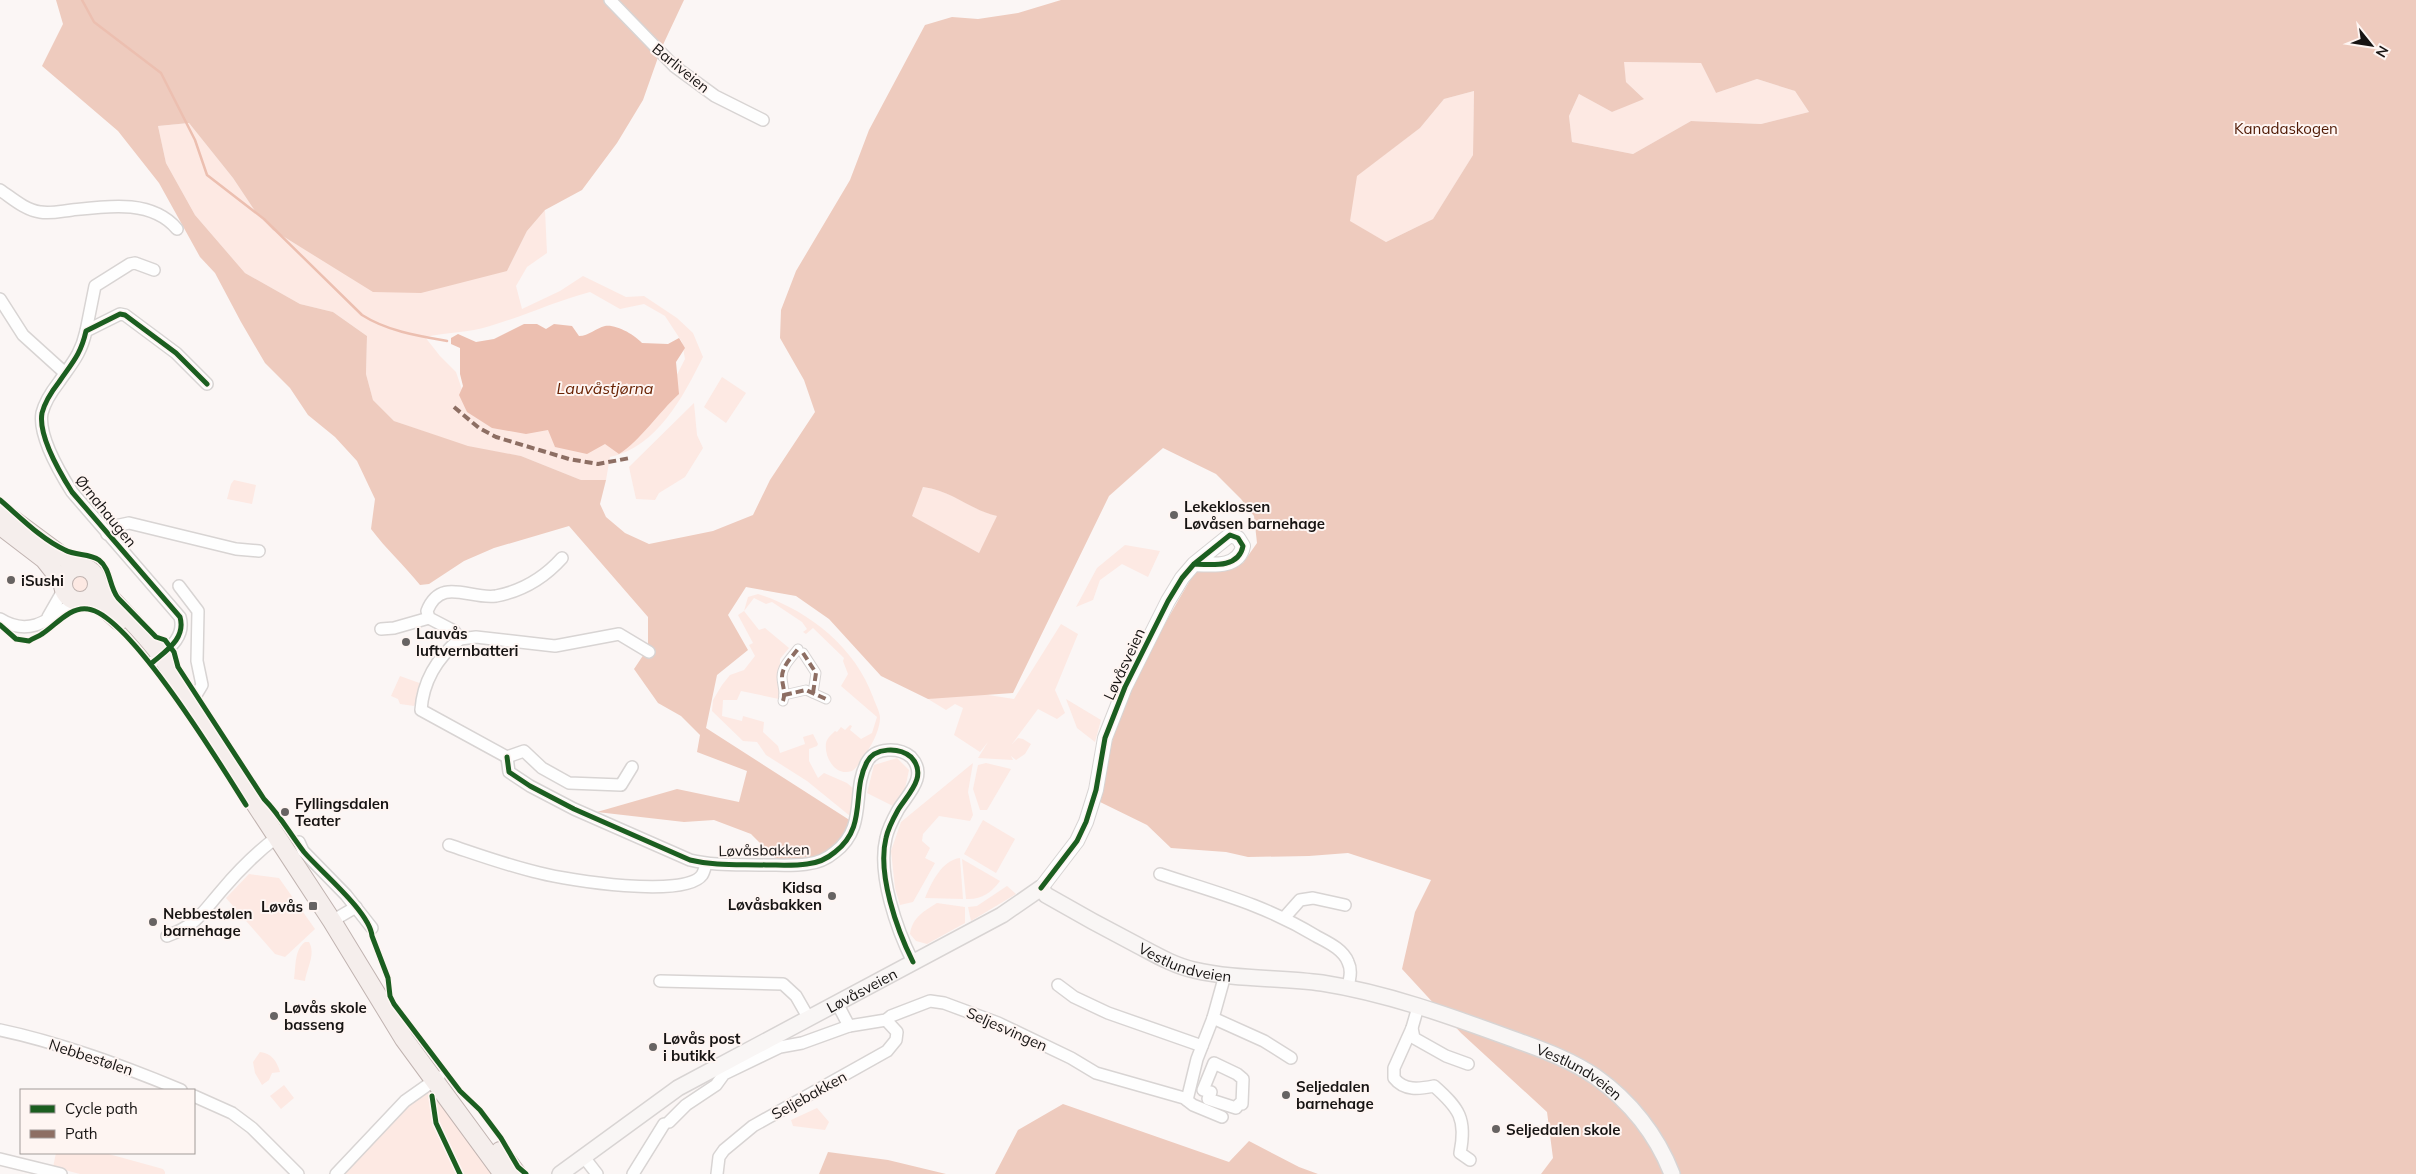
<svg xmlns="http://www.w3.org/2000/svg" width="2416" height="1174" viewBox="0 0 2416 1174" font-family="Mulish,sans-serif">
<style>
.green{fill:#fde9e3;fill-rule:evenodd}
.forest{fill:#eecbbe;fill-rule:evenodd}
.water{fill:#ecbfb0}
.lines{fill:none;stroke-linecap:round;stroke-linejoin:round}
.stream{stroke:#ecbfb0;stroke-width:2.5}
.pedestrian-casing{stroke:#d8d4d3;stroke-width:11}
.minor-casing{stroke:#d8d4d3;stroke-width:14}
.tertiary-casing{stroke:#d8d4d3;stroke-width:16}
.secondary-casing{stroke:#d8d4d3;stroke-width:18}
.primary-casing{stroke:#c0b3b0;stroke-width:20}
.pedestrian{stroke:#fefefe;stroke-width:9}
.minor{stroke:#fefefe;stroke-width:11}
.tertiary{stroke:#fefefe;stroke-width:14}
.secondary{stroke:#f9f6f5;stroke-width:15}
.primary{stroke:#f5eeec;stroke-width:18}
.quiet{stroke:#8d6e63;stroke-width:4;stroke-dasharray:8 4;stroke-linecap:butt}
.cycleway-casing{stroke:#fef5f2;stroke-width:8}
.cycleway{stroke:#1b5e20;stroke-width:5}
.poi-dot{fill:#676362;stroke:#fef5f2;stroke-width:2}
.labels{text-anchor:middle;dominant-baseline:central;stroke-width:4;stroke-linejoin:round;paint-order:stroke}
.street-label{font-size:15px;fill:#171413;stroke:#fef5f2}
.park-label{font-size:15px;fill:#4f1904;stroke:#fef5f2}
.poi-label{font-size:15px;font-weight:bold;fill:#171413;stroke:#fef5f2;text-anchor:start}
.water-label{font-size:16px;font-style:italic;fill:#692203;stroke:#fef5f2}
</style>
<rect width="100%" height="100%" fill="#fbf6f5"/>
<!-- green -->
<g class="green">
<path d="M1623,62L1701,63L1716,93L1757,79L1795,91L1809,112L1761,124L1691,121L1633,154L1572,142L1569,116L1579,94L1612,112L1643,98L1626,82Z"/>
<path d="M1474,91L1473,155L1433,219L1386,242L1349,221L1356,176L1420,128L1444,99Z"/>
<path d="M189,123L233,178L255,211L273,230L299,246L507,271L527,231L545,210L547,253L527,267L516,286L522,309L560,291L583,276L626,297L644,296L677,318L693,333L703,357C683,397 657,447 610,457L606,480H581L521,456L468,447L394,421L373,400L366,374L367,336L333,312L300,304L245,273L195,215L166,163L158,126ZM590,292L620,309L644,304L665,316L682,342L685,359L658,412L468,407L456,372L440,356L425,337C446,332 469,333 490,326C524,316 556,301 590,292Z"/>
<path d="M722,377L746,393L726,423L704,407Z"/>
<path d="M694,403L697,435L703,448L685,477L659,493L655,500L636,499L629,467Z"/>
<path d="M234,480L256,485L252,504L227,499L231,484Z"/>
<path d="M923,487C954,491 970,510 998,516L979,553L911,516Z"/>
<path d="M1125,545L1160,551L1148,577L1122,564L1100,580L1093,600L1076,607L1097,568Z"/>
<circle cx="80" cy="584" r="12"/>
<path d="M758,594C808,610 855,647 873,697C875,703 880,712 880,718C880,728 873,743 868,750C863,755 858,768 852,771C835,777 824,757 826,743C827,738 832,734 835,731L837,732L841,727L845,730L850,725L852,726L850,730L861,739L872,733L877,717L841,686L848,674L843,661L844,658L813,628L806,634L803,632L807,629L802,622L772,602L766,604L754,598L744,611L759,630L765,628L789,648L780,659L779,699L741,691L737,700H723L722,716L742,721L743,716L764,722L763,732L778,746L780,753L805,744L803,737L813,734L818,744L817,746L809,749V761L818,778L824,773L847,783L855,790L850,816L807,781L766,755L757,742L743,741L712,711L713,700L722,685L730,675L744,670L755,656L749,645L753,643L738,615L744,611L748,597Z"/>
<path d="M1061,624L1078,634L1055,690L1065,713L1057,719L1038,709L1012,744L1018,738L1023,739L1031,744L1025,754L1016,760L1011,756L1013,760L978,758L988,742L980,752L954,735L963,708L955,704L946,710L928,699L969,692L1014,699Z"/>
<path d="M400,676L425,685L414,706L400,704L398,699L391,696Z"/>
<path d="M1066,699L1101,720L1095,742L1077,728Z"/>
<path d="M897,758L909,770L905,789L893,806L867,793L874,765Z"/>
<path d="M973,763L968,792L973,815L970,821L939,816L923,834L922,841L930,848L925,858L935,863L913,902L900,905L895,888L891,851L901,822Z"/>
<path d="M986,763L1011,769L987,810H980L973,789L978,765Z"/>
<path d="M983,820L1015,839L996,873L964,854Z"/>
<path d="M960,858L963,899L925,898C931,883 942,860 960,858Z"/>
<path d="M962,859L1000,881C991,893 981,900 966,899Z"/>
<path d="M249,874L279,878L315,929L285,957L275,954L226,898Z"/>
<path d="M1007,886L1016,894L971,921L968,907L977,906Z"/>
<path d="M937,903L965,907V923L927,944L916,941L910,934C912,918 924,911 937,903Z"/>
<path d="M305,942H309C316,954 307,968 305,981L294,979C296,967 294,950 305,942Z"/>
<path d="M260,1052C271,1053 277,1061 280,1072L272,1073L269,1080L262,1085L255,1073L253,1062Z"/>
<path d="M433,1082L495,1174H336Z"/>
<path d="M284,1085L294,1098L281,1109L270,1096Z"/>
<path d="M817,1108L829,1122L825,1130L793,1126L791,1120Z"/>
<path d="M56,1153H105L163,1169L165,1172V1174H80L53,1167Z"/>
</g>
<!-- forest -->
<g class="forest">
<path d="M56,0H684L661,49L643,100L617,143L582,190L545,210L527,231L507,271L421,293L373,292L273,230L255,211L233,178L189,123L158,126L166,163L195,215L245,273L300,304L333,312L367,336L366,374L373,400L394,421L468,446L521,456L581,480H606L600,504L606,517L625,533L649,544L713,531L753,515L770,480L815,412L804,380L780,338L781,310L796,271L850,180L869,130L925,25L952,17L978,19L1018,13L1061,0H2416V1174H1541L1553,1158L1547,1112L1461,1033L1402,969L1415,912L1431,880L1348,853L1309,856L1248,857L1226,852L1171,848L1147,825L1100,802C1103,784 1106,766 1110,749C1127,686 1162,628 1195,572L1243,563L1257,543L1254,516L1241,499L1216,474L1163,448L1109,496L1013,693L928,699L881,676L829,619L796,596L746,587L728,615L748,650L717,675L706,728L851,821L832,855L777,860L751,834L714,820L684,822L597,812L677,789L739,802L747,771L697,752L700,735L681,716L658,703L634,669L648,648V617L569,526L494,548L464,561L429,584L420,585C404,565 386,549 371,529L375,499L357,461L335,437L308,415L290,388L265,363L241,322L215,273L200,257L159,183L118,131L42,66L63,24ZM1624,62L1701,63L1716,93L1757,79L1795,91L1809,112L1761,124L1691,121L1633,154L1572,142L1569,116L1579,94L1612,112L1644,99L1626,82ZM1474,91L1473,155L1433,219L1386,242L1350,221L1357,176L1420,128L1444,99ZM923,487C953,491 970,510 997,516L979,553L912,516Z"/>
<path d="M1063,1104L1229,1162L1249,1141L1299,1167L1318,1174H995L1018,1130Z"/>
<path d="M828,1152L888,1160L946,1174H819Z"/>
</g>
<!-- water -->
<path class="water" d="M524,324H537L546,329L554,324L572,326L579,336C589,336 596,328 605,326C616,324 635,335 642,343L668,344L679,338L685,348L676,362L679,394C659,412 640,441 619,454L605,444L587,454L555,447L548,430L526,434L492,428L467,412L459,395L463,386L460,374V348L451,344V338L458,334L476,342L494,339Z"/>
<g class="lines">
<!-- stream -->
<path class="stream" d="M82,0L94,22L161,73L195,140L207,175L264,219L362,315C387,331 418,336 447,341"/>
<defs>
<g id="pedestrian">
<path d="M803,653L816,673L813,693"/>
<path d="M784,695L806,690L826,699"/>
<path d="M783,701C786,692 782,685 782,677C782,666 792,657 798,649"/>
</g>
<g id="minor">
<path d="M610,0L674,66L715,96L763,120"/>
<path d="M0,190C12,198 25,210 40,212C51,214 62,211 72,210C107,206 152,199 177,229"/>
<path d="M0,299L23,335L65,373"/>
<path d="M86,331L95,286L130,264L135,263L154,270"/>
<path d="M107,534L115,526L129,523L236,549L259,551"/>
<path d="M179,586L198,611L197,661L202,685L196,695L187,701"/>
<path d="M48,617L64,589"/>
<path d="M0,619C30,638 51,618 76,601"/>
<path d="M381,629L394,628L429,618"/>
<path d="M460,639L476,637L555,646L619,634L649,652"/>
<path d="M153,662C167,650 186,638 180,617L72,492C60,473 38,435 42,413C45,401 52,391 59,382C72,363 81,354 86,331L120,314L125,315L176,353L207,384"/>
<path d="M507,757L509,772L530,786L574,809L690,860C715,866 740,864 766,865C779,865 794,866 807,864C817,863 828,858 835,852C868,827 851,791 867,762C875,747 899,747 911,757C929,776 907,795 898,810C893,819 888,828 886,838C877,874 897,930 913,962"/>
<path d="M507,757L421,710C423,681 438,657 460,639L454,631L429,618L427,611C441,576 470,600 496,596C522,591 544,578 562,558"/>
<path d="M507,757L524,751L542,768L569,783L621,785L632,767"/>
<path d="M299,842L303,851L346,895L372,928"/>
<path d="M449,845C479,855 509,866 540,873C567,880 685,899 702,875C704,872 705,867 706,864"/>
<path d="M1160,874C1217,893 1263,904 1316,936C1327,942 1343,949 1348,962C1352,970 1350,980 1347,988"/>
<path d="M1284,918L1300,900L1313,898L1345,905"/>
<path d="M332,921L356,907"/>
<path d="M167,936C197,925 202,913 222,890C238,871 257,852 277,837"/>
<path d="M660,981L783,984L796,996L808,1017"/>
<path d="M1058,985L1074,997L1108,1013L1202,1046"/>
<path d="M837,1003L849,1026L886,1020L891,1016L930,1001L944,1003L998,1023L1071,1058L1096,1073L1184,1098L1193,1105L1222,1117"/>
<path d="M1418,1007L1412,1028L1414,1038L1446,1056L1468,1064"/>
<path d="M1213,1018L1264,1041L1291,1058"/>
<path d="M1412,1028L1394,1068V1078C1404,1091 1419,1089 1434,1086C1459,1108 1467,1119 1460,1153L1470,1160"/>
<path d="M0,1030C62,1043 123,1066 181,1090"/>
<path d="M1214,1063L1237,1074L1243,1079L1242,1104H1239L1236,1108L1208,1099L1211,1092L1203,1090Z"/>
<path d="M194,1096L232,1113L252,1128L298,1174"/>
<path d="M1187,1100L1197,1059L1213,1018L1225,975"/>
<path d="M669,1122L686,1105L716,1085L724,1074L780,1047L802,1043L849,1026"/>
<path d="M583,1156L597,1174"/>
<path d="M0,1159L61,1174"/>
<path d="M336,1174L405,1101L439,1077"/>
<path d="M633,1174L664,1124"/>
<path d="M717,1174L719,1157L724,1150L753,1126L887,1051L896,1040L897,1032L886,1020"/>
</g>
<path id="tertiary" d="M1041,888L1077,841L1086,822L1096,790L1105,738L1125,687L1168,601L1182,578L1194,564L1230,535L1238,538L1243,546C1239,568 1213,565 1194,564"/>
<g id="secondary">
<path id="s1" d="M560,1174L678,1088L1002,915L1041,888L1046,895C1077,913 1108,930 1139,946C1156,955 1175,966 1194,970C1236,980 1280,977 1322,983C1386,993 1450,1016 1510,1038C1540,1049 1570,1059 1596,1077C1630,1101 1657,1135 1672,1174"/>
</g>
<g id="primary">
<path d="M0,510L77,567"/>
<path d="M2,527L44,559L63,583"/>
<circle cx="80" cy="584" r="17"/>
<path d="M98,584C128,619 164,649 182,692L332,921L404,1039L503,1174"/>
<path d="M84,601L101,605L119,621"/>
<path d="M500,1151L517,1174"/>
</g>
</defs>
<!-- pedestrian casing -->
<use href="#pedestrian" class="pedestrian-casing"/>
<!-- minor casing -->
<use href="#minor" class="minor-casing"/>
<!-- tertiary casing -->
<use href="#tertiary" class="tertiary-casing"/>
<!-- secondary casing -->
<use href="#secondary" class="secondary-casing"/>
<!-- primary casing -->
<use href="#primary" class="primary-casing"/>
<!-- pedestrian -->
<use href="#pedestrian" class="pedestrian"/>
<!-- minor -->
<use href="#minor" class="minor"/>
<!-- tertiary -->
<use href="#tertiary" class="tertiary"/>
<!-- secondary -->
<use href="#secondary" class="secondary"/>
<!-- primary -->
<use href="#primary" class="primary"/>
<!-- quiet -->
<g class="quiet">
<path d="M454,407L479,428L496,437L569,459L598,464L630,458"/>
<path d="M803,653L816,673L813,693"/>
<path d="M784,695L806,690L826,699"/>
<path d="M783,701C786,692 782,685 782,677C782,666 792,657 798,649"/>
</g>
<defs>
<g id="cycleway">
<path d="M0,500C20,517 41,539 65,550C76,556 89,553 99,560C111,569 109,587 118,598L156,637L165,640L174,652L178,667L264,799C280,815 290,834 304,852C320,871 370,912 372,936L388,978L390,996L394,1004L460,1091L480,1110L501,1138L518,1167L526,1174"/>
<path d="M0,625L16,639L29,641C33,638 38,637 42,634C55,626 70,606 88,609C129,614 222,767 246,805"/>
<path d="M153,662C167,650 186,638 180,617L72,492C60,473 38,435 42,413C45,401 52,391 59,382C72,363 81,354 86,331L120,314L125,315L176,353L207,384"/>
<path d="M507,757L509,772L530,786L574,809L690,860C715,866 740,864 766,865C779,865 794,866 807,864C817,863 828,858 835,852C868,827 851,791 867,762C875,747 899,747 911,757C929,776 907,795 898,810C893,819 888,828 886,838C877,874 897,930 913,962"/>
<path d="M1041,888L1077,841L1086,822L1096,790L1105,738L1125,687L1168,601L1182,578L1194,564L1230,535L1238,538L1243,546C1239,568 1213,565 1194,564"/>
<path d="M432,1096L436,1123L460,1174"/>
</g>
</defs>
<!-- cycleway casing -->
<use href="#cycleway" class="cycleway-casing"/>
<!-- cycleway -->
<use href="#cycleway" class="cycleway"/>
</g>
<!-- markers -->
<g class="poi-dot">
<circle cx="1174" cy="515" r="5"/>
<circle cx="11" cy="580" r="5"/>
<circle cx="406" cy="642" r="5"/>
<circle cx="285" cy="812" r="5"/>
<circle cx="832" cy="896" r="5"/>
<rect x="308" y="901" width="10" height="10" rx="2.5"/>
<circle cx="153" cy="922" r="5"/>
<circle cx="274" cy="1016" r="5"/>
<circle cx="653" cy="1047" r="5"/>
<circle cx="1286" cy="1095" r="5"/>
<circle cx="1496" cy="1129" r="5"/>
</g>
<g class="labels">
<!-- street labels -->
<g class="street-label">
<text transform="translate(681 68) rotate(39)">Barliveien</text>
<text transform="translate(106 511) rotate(51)">Ørnahaugen</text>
<text transform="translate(1124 664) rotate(-65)">Løvåsveien</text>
<text transform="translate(764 850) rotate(-1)">Løvåsbakken</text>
<text stroke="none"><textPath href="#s1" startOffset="725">Vestlundveien</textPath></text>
<text stroke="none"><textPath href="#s1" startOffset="354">Løvåsveien</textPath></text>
<text transform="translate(1007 1029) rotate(24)">Seljesvingen</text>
<text transform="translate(91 1057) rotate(18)">Nebbestølen</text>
<text stroke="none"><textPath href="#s1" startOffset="1138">Vestlundveien</textPath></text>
<text transform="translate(809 1095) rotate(-29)">Seljebakken</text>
</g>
<!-- park labels -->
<g class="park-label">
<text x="2286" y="128">Kanadaskogen</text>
</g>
<!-- poi labels -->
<g class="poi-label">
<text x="1184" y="506">Lekeklossen<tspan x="1184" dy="17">Løvåsen barnehage</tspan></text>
<text x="21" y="580">iSushi</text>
<text x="416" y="633">Lauvås<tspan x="416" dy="17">luftvernbatteri</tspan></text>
<text x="295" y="803">Fyllingsdalen<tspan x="295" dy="17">Teater</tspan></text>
<text x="822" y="887" text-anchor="end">Kidsa<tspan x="822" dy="17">Løvåsbakken</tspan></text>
<text x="303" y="906" text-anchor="end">Løvås</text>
<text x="163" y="913">Nebbestølen<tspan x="163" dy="17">barnehage</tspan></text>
<text x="284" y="1007">Løvås skole<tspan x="284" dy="17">basseng</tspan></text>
<text x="663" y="1038">Løvås post<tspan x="663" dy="17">i butikk</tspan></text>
<text x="1296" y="1086">Seljedalen<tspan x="1296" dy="17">barnehage</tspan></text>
<text x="1506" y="1129">Seljedalen skole</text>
</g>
<!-- water labels -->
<g class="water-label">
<text x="605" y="388">Lauvåstjørna</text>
</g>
</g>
<!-- legend -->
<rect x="20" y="1089" width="175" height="65" fill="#fef5f2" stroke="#a29b99"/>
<rect x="30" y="1105" width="25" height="8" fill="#1b5e20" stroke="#a29b99"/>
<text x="65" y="1114" font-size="15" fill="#171413">Cycle path</text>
<rect x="30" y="1130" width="25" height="8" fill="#8d6e63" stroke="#a29b99"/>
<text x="65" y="1139" font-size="15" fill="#171413">Path</text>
<!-- north arrow -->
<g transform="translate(2371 45) rotate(120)" stroke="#fef5f2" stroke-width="4" paint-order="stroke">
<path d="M0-4L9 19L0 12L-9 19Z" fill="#171413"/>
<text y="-8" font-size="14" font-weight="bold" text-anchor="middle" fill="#171413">N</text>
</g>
</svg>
